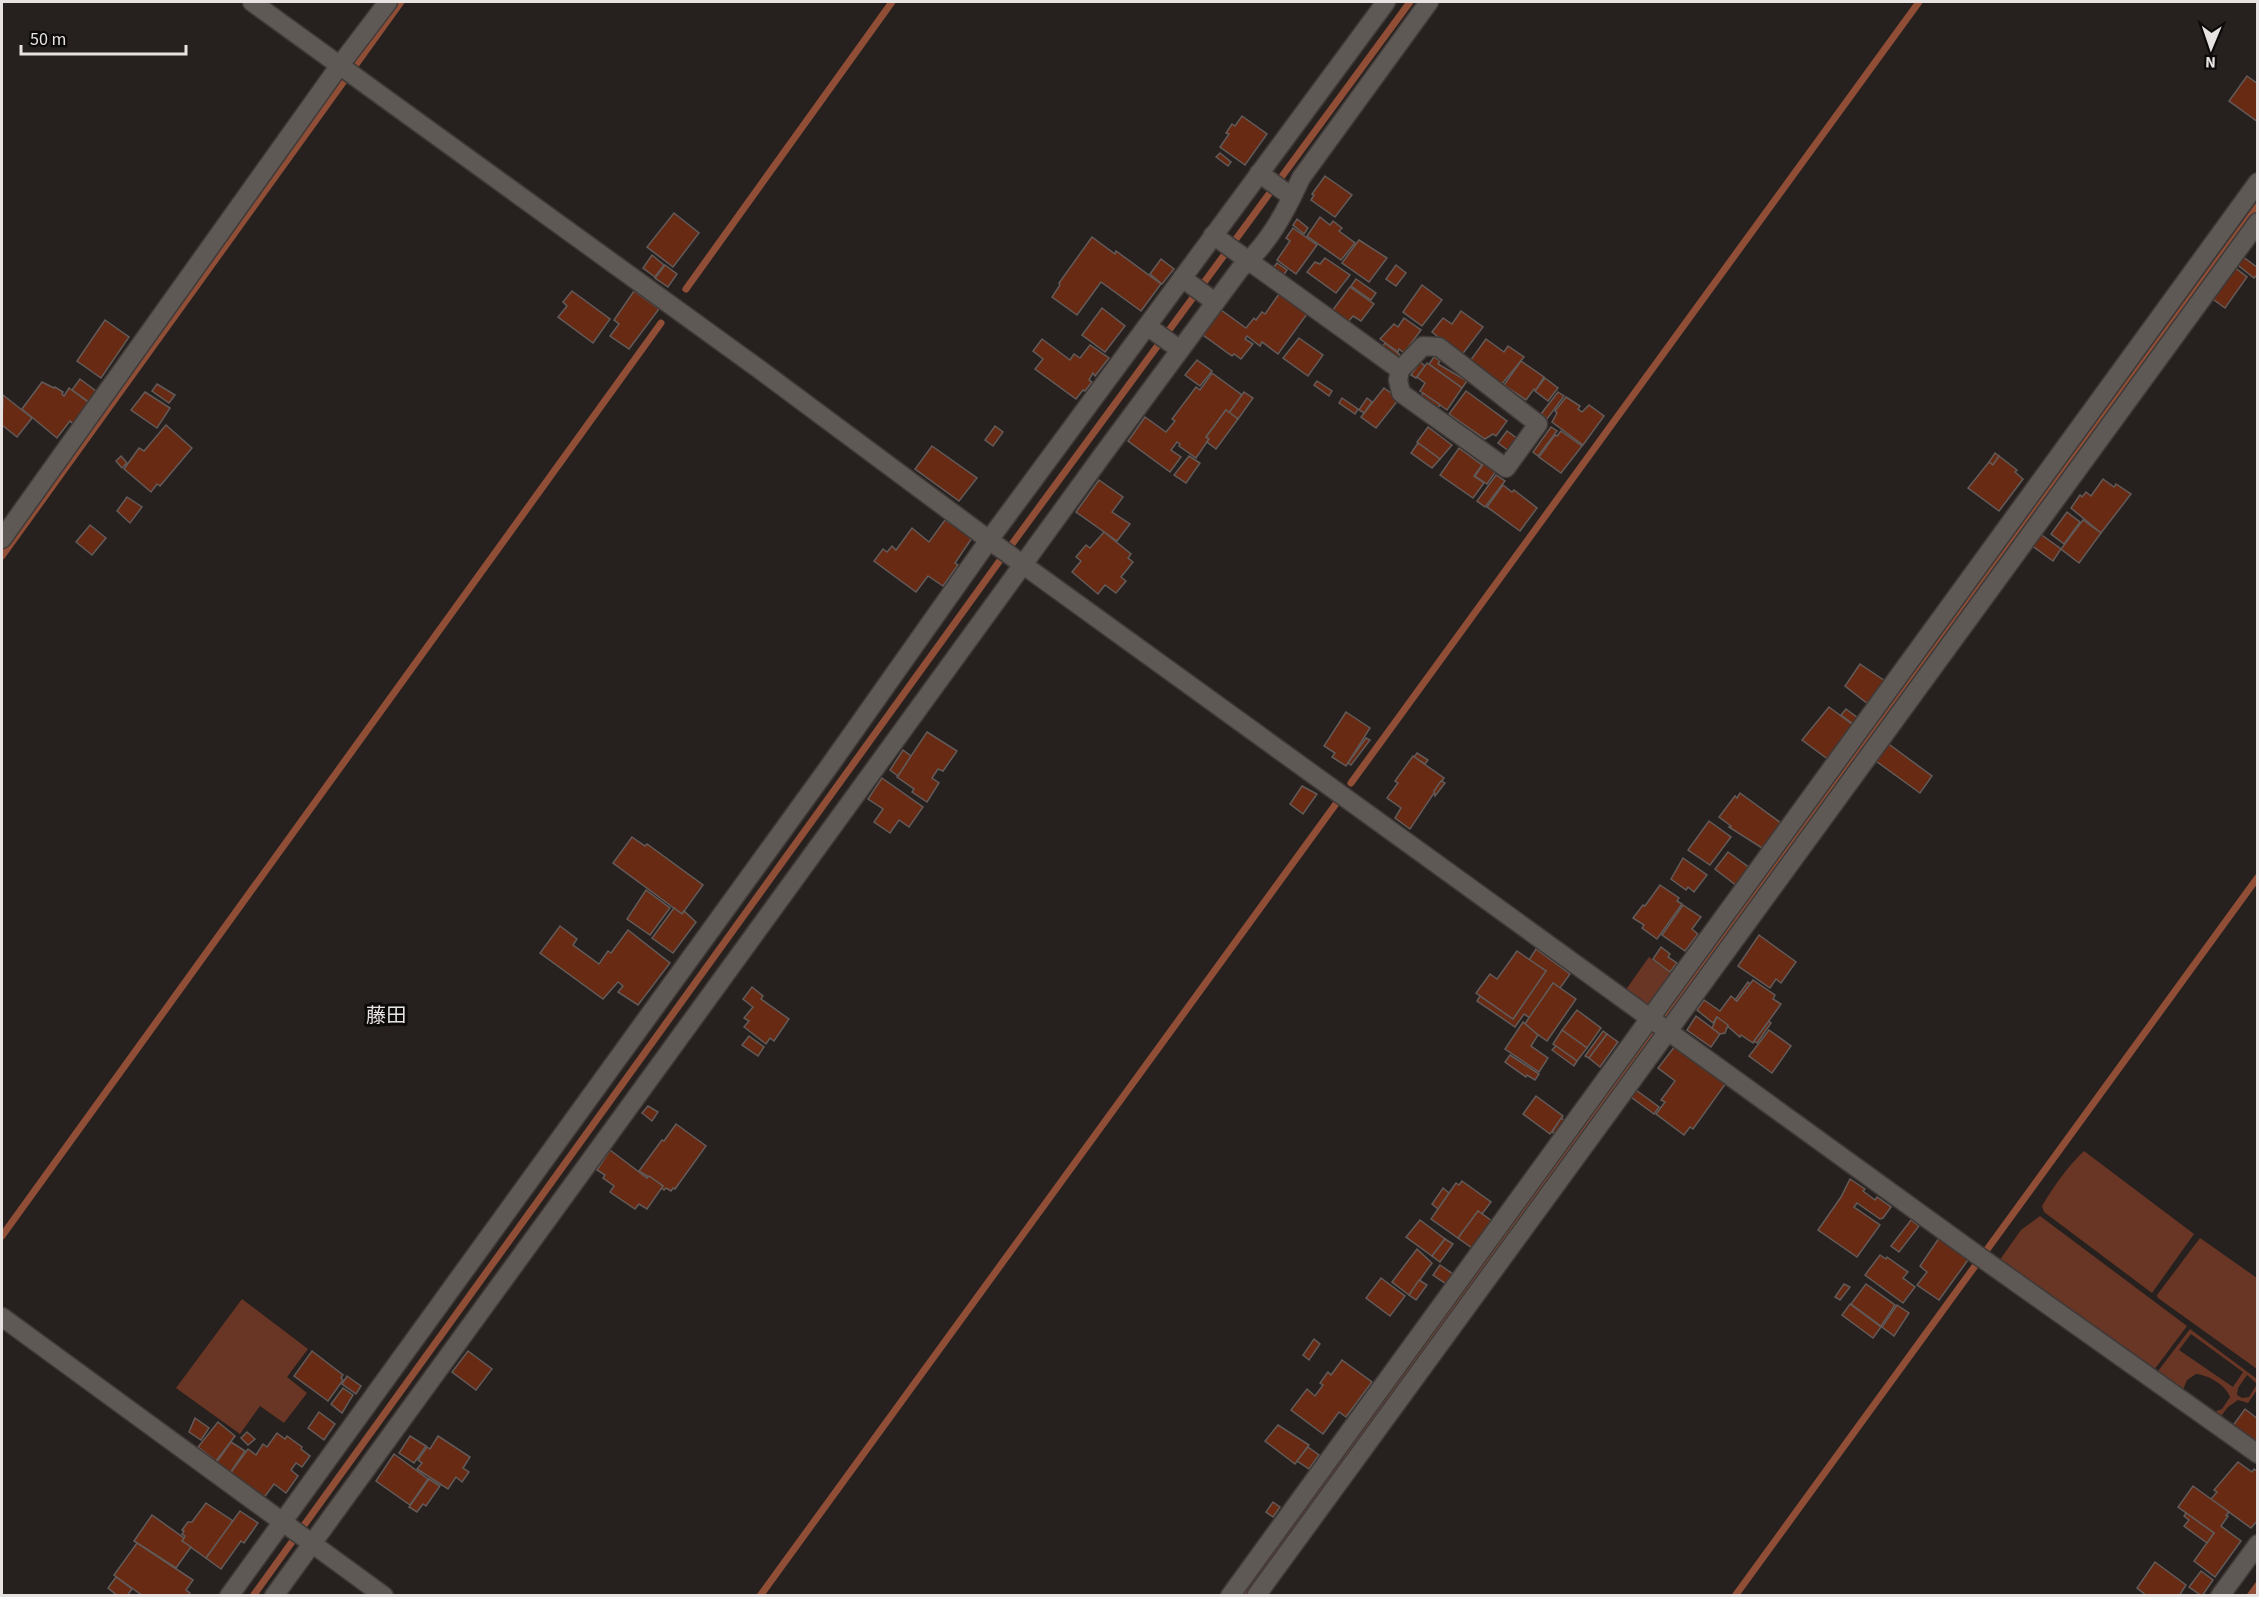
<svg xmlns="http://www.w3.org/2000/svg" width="2259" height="1597" viewBox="0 0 2259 1597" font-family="'Source Sans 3','Noto Sans JP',sans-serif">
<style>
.green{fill:#693625;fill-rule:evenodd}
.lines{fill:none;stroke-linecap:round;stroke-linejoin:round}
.stream{stroke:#904e37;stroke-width:7}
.building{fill:#682a13;stroke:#625b59;stroke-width:1.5}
.minor-casing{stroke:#3f3a38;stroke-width:21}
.minor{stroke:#5f5956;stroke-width:18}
.labels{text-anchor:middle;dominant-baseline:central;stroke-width:6;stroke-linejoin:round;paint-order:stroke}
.quarter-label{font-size:20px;fill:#e7e3e2;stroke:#0d0a0a}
</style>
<rect width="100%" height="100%" fill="#26201e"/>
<!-- green -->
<g class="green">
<path d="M1649,957L1672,974L1650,1005H1644L1625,991Z"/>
<path d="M2084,1151L2194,1234L2152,1293L2044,1212L2042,1206C2054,1186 2067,1167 2084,1151Z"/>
<path d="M2040,1216L2187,1326L2154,1370L1999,1261L2021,1230Z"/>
<path d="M2200,1238L2257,1278V1369L2158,1298L2157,1295Z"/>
<path d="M242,1299L308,1349L287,1377L307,1393L284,1423L260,1406L240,1434L176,1388Z"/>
<path d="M2190,1329L2257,1379V1390L2248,1403L2238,1400L2228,1407L2218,1420L2155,1375ZM2191,1334L2243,1372L2233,1387L2179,1350ZM2196,1374C2208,1375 2226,1385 2230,1397L2222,1409L2214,1412L2183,1390L2187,1380ZM2247,1375L2257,1384L2249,1397L2242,1398L2237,1395L2238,1388Z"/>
</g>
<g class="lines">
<!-- stream -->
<g class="stream">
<path d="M686,289L892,2"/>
<path d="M2,556L401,2"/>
<path d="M1351,783L1919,2"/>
<path d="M2,1236L661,323"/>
<path d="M253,1596L1001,559L1410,2"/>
<path d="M760,1596L1338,801"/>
<path d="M1244,1596L2258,206"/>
<path d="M1735,1596L2258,877"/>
<path d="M2250,1596L2258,1585"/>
</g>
</g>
<!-- building -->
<g class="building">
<path d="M2247,76L2258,84V122L2229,101Z"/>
<path d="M1242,116L1267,134L1245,165L1220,147L1229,134L1226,133L1232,124L1235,126Z"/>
<path d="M1220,153L1231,162L1228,166L1216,157Z"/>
<path d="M1325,176L1352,195L1335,217L1311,200L1314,195L1312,194Z"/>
<path d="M674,213L699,233L673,267L647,247Z"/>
<path d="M1320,217L1330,225L1333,221L1342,228L1339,231L1355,243L1341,260L1307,236Z"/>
<path d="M1297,219L1308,228L1304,234L1293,225Z"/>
<path d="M1293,228L1317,245L1296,274L1277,260L1290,241L1286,238Z"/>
<path d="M1092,237L1115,254L1116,251L1161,284L1141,311L1101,282L1077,315L1052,297L1060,285L1059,283Z"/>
<path d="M1359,240L1387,258L1369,282L1342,263Z"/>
<path d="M2239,254L2258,268V274L2254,278L2234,262Z"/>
<path d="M652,255L664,265L655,277L643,268Z"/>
<path d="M1325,258L1350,275L1336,293L1307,272L1315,262L1320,264Z"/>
<path d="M1161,259L1174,269L1162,284L1150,274Z"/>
<path d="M1277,263L1287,270L1283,276L1273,268Z"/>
<path d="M665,265L677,274L668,287L655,278Z"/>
<path d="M1396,265L1406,273L1396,286L1386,279Z"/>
<path d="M2233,266L2247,277L2225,308L2210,297Z"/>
<path d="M1356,279L1376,293L1371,300L1351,286Z"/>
<path d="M1422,285L1442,300L1422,326L1403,312Z"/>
<path d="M1350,287L1374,304L1361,321L1353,316L1348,322L1332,311Z"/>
<path d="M572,291L610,319L593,343L558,317L567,306L563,302Z"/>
<path d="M634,291L659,309L629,349L610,336L619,324L614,320Z"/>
<path d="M1279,294L1307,314L1278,354L1262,342L1260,346L1247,336L1245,339L1253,344L1241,359L1234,354L1232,356L1203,335L1221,310L1246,328L1254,318L1256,320L1262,312L1265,314Z"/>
<path d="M1102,308L1125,326L1105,352L1082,335Z"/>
<path d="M1461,311L1483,327L1461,356L1432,332L1443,318L1452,324Z"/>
<path d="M1404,318L1421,330L1404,353L1399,349L1398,352L1380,339L1394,324L1398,327Z"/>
<path d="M105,320L129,337L101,378L77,361Z"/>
<path d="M1299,338L1323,355L1308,376L1283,358Z"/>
<path d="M1042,339L1070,360L1074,354L1080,358L1090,345L1109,358L1095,376L1093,373L1089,380L1092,382L1085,391L1083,390L1076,399L1035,369L1043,359L1033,351Z"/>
<path d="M1486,339L1504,352L1508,346L1524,357L1501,385L1470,361Z"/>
<path d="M1385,343L1400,355L1397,359L1382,347Z"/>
<path d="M1434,357L1440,361L1438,364L1467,381L1462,388L1429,364Z"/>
<path d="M1197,360L1212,371L1200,386L1185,375Z"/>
<path d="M1521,361L1544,377L1536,390L1534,389L1526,400L1504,385Z"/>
<path d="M1420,362L1425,366L1416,378L1411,375Z"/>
<path d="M1427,363L1462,388L1447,410L1420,391L1425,383L1417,377Z"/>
<path d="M1212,373L1242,395L1229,413L1226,410L1206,437L1209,439L1196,458L1179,446L1180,444L1177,442L1171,450L1181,457L1170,472L1128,441L1145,417L1166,432L1175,421L1172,419L1196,387L1200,390Z"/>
<path d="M1545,378L1558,388L1548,401L1535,391Z"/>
<path d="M80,379L96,391L89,402L72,390Z"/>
<path d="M1317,381L1332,391L1329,396L1314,385Z"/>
<path d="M42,382L54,388L55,387L63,392L62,394L64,396L69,388L88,402L73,424L70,421L57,438L22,409Z"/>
<path d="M157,384L175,395L169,403L152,391Z"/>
<path d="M1384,388L1399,399L1376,428L1361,417Z"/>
<path d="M1466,391L1507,421L1496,436L1493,434L1485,439L1449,414Z"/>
<path d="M145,392L170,408L157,428L131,410Z"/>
<path d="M1244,392L1253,398L1238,419L1229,413Z"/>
<path d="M1558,392L1564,396L1547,419L1541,414Z"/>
<path d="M1423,393L1440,405L1437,409L1421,397Z"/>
<path d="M3,395L32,418L17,437L2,425Z"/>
<path d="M1566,397L1580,406L1578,409L1582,412L1589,405L1604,416L1583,445L1552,422L1557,413L1555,411Z"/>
<path d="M1342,398L1358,409L1355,414L1339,403Z"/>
<path d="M1367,398L1372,402L1364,413L1359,410Z"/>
<path d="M1226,410L1238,419L1216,449L1207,442L1209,439L1206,437Z"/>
<path d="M166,425L192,448L160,486L157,484L151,492L124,469L139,448L144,451Z"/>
<path d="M995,426L1003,432L993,446L985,440Z"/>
<path d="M1428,427L1452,445L1440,459L1417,442Z"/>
<path d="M1551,427L1557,431L1538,456L1533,452Z"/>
<path d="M1507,431L1518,439L1509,451L1498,443Z"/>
<path d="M1561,431L1582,446L1561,473L1539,457L1555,435L1557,436Z"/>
<path d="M1418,443L1440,459L1432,468L1411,453Z"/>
<path d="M932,446L977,478L959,501L915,469Z"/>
<path d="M1459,448L1482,465L1474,476L1484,483L1473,498L1440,475Z"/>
<path d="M1995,453L1999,456L1993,465L1989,462Z"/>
<path d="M121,456L127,463L122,468L116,461Z"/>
<path d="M1189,456L1200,463L1186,483L1174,475Z"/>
<path d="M1999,456L2017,470L2015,472L2023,479L1999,511L1968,488L1989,462L1993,465Z"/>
<path d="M1484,463L1496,471L1487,484L1475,476Z"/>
<path d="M1496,475L1505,481L1485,507L1477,501Z"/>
<path d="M2103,479L2114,487L2116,484L2131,494L2101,533L2071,508L2080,495L2082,497L2086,492L2091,496Z"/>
<path d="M1099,480L1123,497L1112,512L1130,524L1117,541L1076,512Z"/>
<path d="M1503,485L1512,492L1514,490L1537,508L1520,531L1487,507Z"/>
<path d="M127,497L142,507L130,523L117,511Z"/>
<path d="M2067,512L2080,522L2064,544L2051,534Z"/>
<path d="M945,520L972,538L955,563L958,565L943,586L928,576L916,592L874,561L883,549L887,552L892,546L896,550L912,528L929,542Z"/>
<path d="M2083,520L2101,533L2079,563L2061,549Z"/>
<path d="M90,525L106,538L92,555L76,542Z"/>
<path d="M1104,532L1131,554L1128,558L1133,562L1121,577L1126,581L1116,593L1105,585L1098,594L1072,572L1081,561L1076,557L1086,545L1090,548Z"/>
<path d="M2039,533L2061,549L2053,561L2031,545Z"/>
<path d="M1860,664L1885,681L1868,704L1845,686Z"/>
<path d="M1829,707L1853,725L1829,760L1802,740Z"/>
<path d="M1846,709L1858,718L1853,724L1841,715Z"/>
<path d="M1346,712L1370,728L1346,766L1332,757L1335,753L1324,746Z"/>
<path d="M927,732L957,751L943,771L938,769L932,778L939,783L927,802L912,792L914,789L897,777Z"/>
<path d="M1366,738L1370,740L1351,765L1348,763Z"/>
<path d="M1886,742L1932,776L1920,793L1873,759Z"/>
<path d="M903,750L911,756L898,776L890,770Z"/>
<path d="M1417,753L1428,760L1425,764L1414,757Z"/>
<path d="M1413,756L1444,778L1410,829L1395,818L1401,808L1387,798L1398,783L1395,781Z"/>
<path d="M882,778L923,807L909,827L899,820L890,833L874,822L883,809L868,799Z"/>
<path d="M1441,781L1445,783L1435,796L1434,791Z"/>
<path d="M1302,786L1317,794L1303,814L1290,804Z"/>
<path d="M1740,793L1781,823L1762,848L1729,827L1731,826L1719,817L1735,796L1737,798Z"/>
<path d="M1709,821L1731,837L1710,865L1688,850Z"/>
<path d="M632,837L645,846L647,844L703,885L682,914L613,863Z"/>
<path d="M1728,852L1750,868L1737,886L1715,869Z"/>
<path d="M1683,858L1707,875L1694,892L1688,887L1686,890L1671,879Z"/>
<path d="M1660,885L1679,898L1677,901L1682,904L1657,939L1642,928L1644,925L1633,918L1643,905L1645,906Z"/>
<path d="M646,890L670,908L650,935L627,919Z"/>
<path d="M1683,905L1701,917L1692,929L1698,934L1685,951L1662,935Z"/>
<path d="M674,908L682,914L684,911L696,922L673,953L652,938Z"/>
<path d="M560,926L577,939L573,945L599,964L608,951L611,953L628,930L670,963L638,1005L618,992L623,986L618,982L603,999L540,953Z"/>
<path d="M1759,935L1796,962L1781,983L1776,979L1770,988L1738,966Z"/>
<path d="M1661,947L1670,954L1668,957L1677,963L1670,972L1653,959Z"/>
<path d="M1536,949L1570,974L1560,988L1553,983L1530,1018L1524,1014L1515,1027L1477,1001L1480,996L1513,1019L1546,971L1529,960Z"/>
<path d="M1517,951L1546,971L1513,1019L1476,993L1490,974L1497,979Z"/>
<path d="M1753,980L1775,995L1773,999L1781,1004L1753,1043L1741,1035L1740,1037L1717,1017L1713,1023L1697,1010L1704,1000L1720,1011L1731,996L1737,1001Z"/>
<path d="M1748,982L1750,984L1737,1001L1735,1000Z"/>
<path d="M1553,983L1576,999L1547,1041L1524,1025Z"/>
<path d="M752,987L763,996L761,999L789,1019L774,1041L770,1038L766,1044L744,1027L749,1021L744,1018L753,1007L743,999Z"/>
<path d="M1577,1010L1601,1028L1587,1048L1562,1030Z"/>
<path d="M1696,1016L1720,1034L1711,1047L1687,1030Z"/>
<path d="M1717,1017L1728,1025L1725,1033L1720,1034L1712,1028Z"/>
<path d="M1769,1021L1771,1023L1757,1043L1754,1041Z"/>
<path d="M1523,1022L1538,1035L1531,1046L1548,1058L1539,1072L1505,1049Z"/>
<path d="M1562,1030L1587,1048L1577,1061L1553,1044Z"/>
<path d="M1769,1030L1791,1046L1772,1073L1749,1056Z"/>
<path d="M1603,1031L1607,1034L1589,1058L1585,1056Z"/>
<path d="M1607,1034L1618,1042L1600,1067L1589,1058Z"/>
<path d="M749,1036L764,1047L758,1056L742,1045Z"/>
<path d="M1556,1046L1577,1061L1574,1066L1552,1050Z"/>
<path d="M1675,1046L1726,1083L1693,1129L1690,1127L1684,1135L1656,1114L1665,1102L1661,1100L1675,1081L1658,1068Z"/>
<path d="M1510,1055L1539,1074L1535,1080L1527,1075L1526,1077L1505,1062Z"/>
<path d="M1636,1090L1659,1107L1654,1114L1631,1097Z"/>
<path d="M1536,1096L1563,1116L1550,1134L1523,1114Z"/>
<path d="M648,1106L658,1112L652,1121L642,1113Z"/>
<path d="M1561,1118L1566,1122L1557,1135L1552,1132Z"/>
<path d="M676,1124L706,1146L675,1189L673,1188L671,1191L666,1188L664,1190L661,1188L663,1186L639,1171L662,1140L664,1141Z"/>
<path d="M610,1150L647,1178L649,1176L663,1186L647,1209L639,1204L635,1209L610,1192L614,1186L603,1178L605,1175L597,1170Z"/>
<path d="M1850,1179L1865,1189L1863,1191L1875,1200L1877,1197L1891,1207L1883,1218L1880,1219L1857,1203L1854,1207L1880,1225L1857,1257L1818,1230L1841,1197Z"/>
<path d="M1462,1181L1491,1202L1482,1214L1478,1211L1458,1238L1431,1219L1456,1183L1459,1185Z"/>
<path d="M1443,1188L1449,1193L1438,1209L1432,1204Z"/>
<path d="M1478,1211L1492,1221L1472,1248L1458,1238Z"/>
<path d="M1420,1220L1445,1239L1432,1256L1406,1237Z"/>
<path d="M1911,1220L1919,1226L1899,1252L1891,1246Z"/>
<path d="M1939,1238L1968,1260L1939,1300L1917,1285L1927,1272L1920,1266Z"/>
<path d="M1445,1239L1453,1244L1440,1262L1432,1256Z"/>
<path d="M1417,1249L1432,1263L1409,1295L1392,1282Z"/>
<path d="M1880,1255L1886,1259L1887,1257L1908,1272L1903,1278L1915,1287L1903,1303L1865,1275Z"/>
<path d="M1440,1265L1456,1276L1449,1286L1433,1275Z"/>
<path d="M1381,1278L1405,1296L1390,1316L1366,1298Z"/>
<path d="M1419,1280L1427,1285L1416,1300L1409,1295Z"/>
<path d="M1844,1284L1850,1287L1840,1300L1835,1297Z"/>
<path d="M1866,1284L1895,1305L1881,1326L1851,1304Z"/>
<path d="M1850,1304L1881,1327L1873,1338L1842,1315Z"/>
<path d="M1897,1305L1909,1313L1894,1336L1882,1327Z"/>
<path d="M1314,1339L1320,1344L1309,1360L1303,1355Z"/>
<path d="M312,1351L343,1375L341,1378L343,1380L328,1401L294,1376Z"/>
<path d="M468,1351L492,1369L476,1390L452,1372Z"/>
<path d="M1342,1360L1372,1382L1346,1417L1339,1412L1323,1434L1291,1410L1307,1389L1315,1396L1323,1385L1320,1383L1328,1372L1331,1375Z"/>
<path d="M347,1376L361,1386L356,1394L342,1384Z"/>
<path d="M343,1388L353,1395L342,1413L331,1404Z"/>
<path d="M2245,1409L2258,1419V1445L2232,1427Z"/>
<path d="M319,1412L335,1424L324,1440L308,1428Z"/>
<path d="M195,1418L209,1428L201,1440L189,1432Z"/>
<path d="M218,1422L235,1436L216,1461L198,1447Z"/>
<path d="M1278,1425L1309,1445L1295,1464L1265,1441Z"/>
<path d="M247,1432L255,1439L248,1445L241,1438Z"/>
<path d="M277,1433L285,1439L287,1436L302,1447L301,1449L310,1456L302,1467L296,1463L291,1470L298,1476L286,1493L274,1484L263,1499L229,1475L248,1449L256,1455L263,1444L267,1447Z"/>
<path d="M410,1436L426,1446L414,1463L399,1453Z"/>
<path d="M438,1436L470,1457L463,1468L469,1472L462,1482L456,1477L448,1489L417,1469L422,1463L418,1460L427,1447L430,1449Z"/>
<path d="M231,1442L245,1451L230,1473L216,1463Z"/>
<path d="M1308,1447L1319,1455L1309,1469L1297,1461Z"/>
<path d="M394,1454L428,1479L410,1505L376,1481Z"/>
<path d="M2238,1462L2252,1472L2254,1469L2258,1472V1520L2251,1528L2211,1499L2217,1492L2214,1490Z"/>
<path d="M429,1479L440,1486L426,1506L423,1504L417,1512L409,1507Z"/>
<path d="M2193,1486L2229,1512L2226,1515L2228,1516L2221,1526L2241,1541L2215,1577L2194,1561L2214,1533L2178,1507Z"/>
<path d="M1273,1502L1280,1507L1273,1517L1266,1512Z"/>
<path d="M206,1503L233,1521L206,1558L182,1541L185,1536L182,1534L184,1531L182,1530L188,1522H192Z"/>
<path d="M240,1511L258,1523L244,1543L241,1541L221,1569L206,1558Z"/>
<path d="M2186,1513L2214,1533L2207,1543L2184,1526L2189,1520L2184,1516Z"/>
<path d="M152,1515L184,1538L182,1541L191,1547L176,1568L134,1541Z"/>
<path d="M137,1543L193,1580L186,1590L190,1593L188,1596H143L114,1575Z"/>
<path d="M2155,1562L2186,1585L2179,1596H2147L2137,1588Z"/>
<path d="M2201,1571L2213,1580L2202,1596L2189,1587Z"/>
<path d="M116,1577L132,1589L127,1596H118L108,1588Z"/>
</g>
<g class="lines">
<defs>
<g id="minor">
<path d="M252,2L759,369L989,540L1976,1254L2258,1454"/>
<path d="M1259,173L1292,197"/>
<path d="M1213,235L1400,370L1398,380L1401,393L1506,468L1538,424L1439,347L1423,346L1400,370"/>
<path d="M1182,278L1215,302"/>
<path d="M1147,326L1179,349"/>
<path d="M2,539L340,65L388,2"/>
<path d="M2,1317L384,1596"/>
<path d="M229,1596L828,768L989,540L1386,2"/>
<path d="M274,1596L1104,453L1240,269C1269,243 1285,213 1301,178L1429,2"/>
<path d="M1230,1596L2258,182"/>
<path d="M1256,1596L2258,222"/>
<path d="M2220,1596L2258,1544"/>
</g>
</defs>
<!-- minor casing -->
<use href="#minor" class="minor-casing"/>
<!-- minor -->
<use href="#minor" class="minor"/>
</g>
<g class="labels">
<!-- quarter labels -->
<g class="quarter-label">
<text x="386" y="1016">藤田</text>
</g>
</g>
<!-- border -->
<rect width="2259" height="1597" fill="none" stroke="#e7e3e2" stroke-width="6"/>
<!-- north arrow -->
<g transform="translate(2211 48) rotate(182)" stroke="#0d0a0a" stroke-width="4.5" paint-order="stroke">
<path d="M0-4.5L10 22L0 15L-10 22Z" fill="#e7e3e2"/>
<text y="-9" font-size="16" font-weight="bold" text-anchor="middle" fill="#e7e3e2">N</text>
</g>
<!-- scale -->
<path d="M21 45v9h165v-9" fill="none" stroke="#e7e3e2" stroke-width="3"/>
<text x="30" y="45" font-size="18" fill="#e7e3e2" stroke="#0d0a0a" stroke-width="4.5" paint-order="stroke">50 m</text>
</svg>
